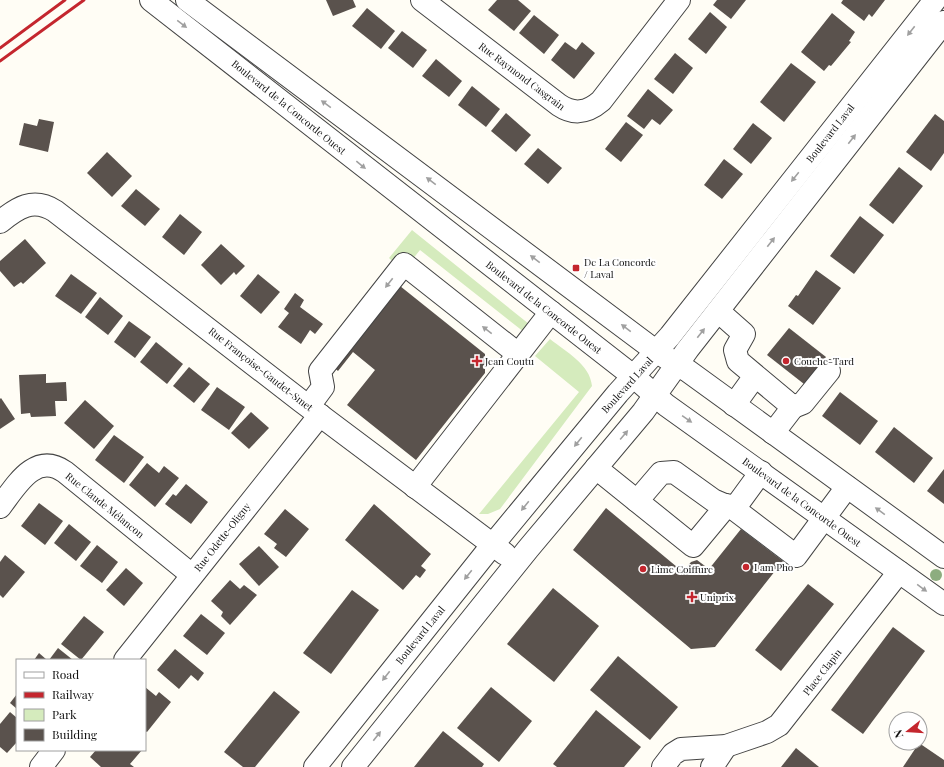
<svg xmlns="http://www.w3.org/2000/svg" width="944" height="767" viewBox="0 0 944 767" font-family="'Playfair Display',serif">
<style>
.green{fill:#d5ebbd}
.building{fill:#5a524d}
.lines{fill:none;stroke-linecap:round;stroke-linejoin:round}
.minor-casing{stroke:#444;stroke-width:24}
.minor{stroke:#fff;stroke-width:22}
.rail{stroke:#c4262e;stroke-width:3}
.tree{fill:#8dad7f}
.oneway{fill:#a0a0a0}
.poi-dot{fill:#c4262e;stroke:#fff;stroke-width:1.5}
.labels{text-anchor:middle;dominant-baseline:central;stroke-width:4;stroke-linejoin:round;paint-order:stroke}
.street-label{font-size:10px;fill:#111;stroke:#fff}
.poi-label{font-size:10px;fill:#111;stroke:#fff;text-anchor:start}
</style>
<rect width="100%" height="100%" fill="#fffdf5"/>
<!-- green -->
<g class="green">
<path d="M412,230L529,324L524,332L420,250L408,265L401,269L389,258Z"/>
<path d="M550,339C566,352 590,364 592,386L500,509L488,514H479L579,392L535,356Z"/>
</g>
<!-- building -->
<g class="building">
<path d="M326,0H353L356,7L333,16Z"/>
<path d="M497,0H518L531,11L514,31L488,10Z"/>
<path d="M717,0H746L731,19L713,5Z"/>
<path d="M843,0H885L872,17L869,14L864,21L841,3Z"/>
<path d="M367,8L395,31L381,49L352,26Z"/>
<path d="M710,12L727,27L706,54L688,39Z"/>
<path d="M832,13L855,32L849,41L851,42L831,66L829,65L824,71L801,52Z"/>
<path d="M534,15L559,35L544,54L519,33Z"/>
<path d="M402,31L427,50L413,68L388,48Z"/>
<path d="M565,42L576,50L582,42L595,53L574,79L551,60Z"/>
<path d="M675,53L693,68L673,94L654,79Z"/>
<path d="M436,59L462,81L449,97L422,76Z"/>
<path d="M791,63L816,82L784,122L760,102Z"/>
<path d="M472,86L500,109L486,127L458,105Z"/>
<path d="M648,89L673,110L660,125L652,119L644,129L627,116Z"/>
<path d="M506,113L531,135L516,152L491,131Z"/>
<path d="M935,114L944,121V153L931,171L906,152Z"/>
<path d="M39,119L54,122L48,152L19,145L24,123L37,126Z"/>
<path d="M626,122L643,135L621,162L605,149Z"/>
<path d="M753,123L772,138L751,164L733,149Z"/>
<path d="M538,148L562,168L548,184L524,164Z"/>
<path d="M107,152L132,176L112,197L87,173Z"/>
<path d="M724,159L743,174L722,199L704,185Z"/>
<path d="M899,167L923,186L893,224L869,205Z"/>
<path d="M136,189L160,209L145,226L121,206Z"/>
<path d="M180,214L202,232L184,255L162,237Z"/>
<path d="M860,216L884,235L854,274L830,256Z"/>
<path d="M25,239L46,263L23,284L21,282L14,287L0,271V261Z"/>
<path d="M221,244L245,266L236,275L234,272L221,285L201,265Z"/>
<path d="M816,270L841,288L813,325L788,306L796,295L798,296Z"/>
<path d="M71,274L97,293L81,314L55,296Z"/>
<path d="M258,274L280,292L261,314L240,296Z"/>
<path d="M395,282L485,354V373L416,460L347,405L375,370L353,352L338,371L330,364Z"/>
<path d="M295,293L304,300L300,307L323,324L315,334L310,330L301,344L278,327L289,313L284,309Z"/>
<path d="M100,297L123,316L108,335L85,317Z"/>
<path d="M129,321L151,337L135,358L114,342Z"/>
<path d="M789,328L826,357L804,384L767,355Z"/>
<path d="M156,342L183,364L167,384L140,362Z"/>
<path d="M189,367L210,384L194,403L173,386Z"/>
<path d="M46,374V383L66,382L67,401H55L56,416L31,417L30,413L21,414L19,375Z"/>
<path d="M217,387L245,407L229,430L201,410Z"/>
<path d="M840,392L878,421L860,445L822,416Z"/>
<path d="M1,398L15,419L0,429V399Z"/>
<path d="M85,400L114,426L94,449L64,423Z"/>
<path d="M251,412L269,428L249,449L231,433Z"/>
<path d="M894,427L933,458L914,483L875,452Z"/>
<path d="M114,435L144,457L124,483L95,460Z"/>
<path d="M147,463L159,473L164,466L179,478L155,507L129,485Z"/>
<path d="M944,469V504L927,491Z"/>
<path d="M186,484L208,502L191,524L165,504L173,494L176,496Z"/>
<path d="M39,503L63,521L45,545L21,526Z"/>
<path d="M374,504L431,554L421,566L426,570L420,578L416,575L403,590L345,540Z"/>
<path d="M606,508L683,572L691,562L697,560L709,569L741,529L783,561L715,647L691,649L573,550Z"/>
<path d="M285,509L309,529L286,557L274,548L277,544L264,534Z"/>
<path d="M69,524L91,542L76,561L54,543Z"/>
<path d="M97,545L118,562L102,583L80,566Z"/>
<path d="M259,546L279,567L259,586L239,564Z"/>
<path d="M5,555L25,572L3,598L0,595V562Z"/>
<path d="M126,568L143,583L124,606L106,590Z"/>
<path d="M230,580L240,589L244,585L257,595L230,625L221,616L223,612L211,601Z"/>
<path d="M808,584L834,604L781,671L755,650Z"/>
<path d="M553,588L599,626L554,682L507,644Z"/>
<path d="M352,590L379,610L331,674L303,653Z"/>
<path d="M201,614L225,633L207,655L183,636Z"/>
<path d="M84,616L104,632L81,660L61,644Z"/>
<path d="M893,627L925,651L863,734L831,710Z"/>
<path d="M58,648L73,660H49Z"/>
<path d="M175,649L204,673L198,681L191,675L179,689L157,670Z"/>
<path d="M39,653L47,660H34Z"/>
<path d="M618,656L678,707L650,740L590,690Z"/>
<path d="M145,687L156,696L159,692L171,702L147,732L145,731Z"/>
<path d="M491,687L532,721L499,762L457,728Z"/>
<path d="M274,691L300,712L255,767H243L224,752Z"/>
<path d="M17,694V709L10,703Z"/>
<path d="M596,710L641,747L624,767H557L553,764Z"/>
<path d="M10,712L17,718V742L7,753L0,747V724Z"/>
<path d="M443,731L484,764L482,767H414Z"/>
<path d="M919,743L944,760V767H903Z"/>
<path d="M796,748L819,767H781Z"/>
<path d="M96,750H142L130,764L134,767H101L90,757Z"/>
</g>
<g class="lines">
<defs>
<g id="minor">
<path d="M151,0L633,376L666,405L944,604"/>
<path d="M187,0L657,352L688,371L944,557"/>
<path d="M422,0L559,105C574,115 587,113 601,101L679,0"/>
<path d="M0,222C17,208 33,197 55,211L301,401L505,554"/>
<path d="M718,311L744,334L735,350L738,361L793,407L773,433"/>
<path d="M734,405L755,376"/>
<path d="M309,406L323,387L320,371L404,264L518,354"/>
<path d="M793,407L803,403L829,371"/>
<path d="M596,468L693,546L727,505"/>
<path d="M415,487L551,312"/>
<path d="M637,501L661,473L674,472L713,500L734,509L796,556L847,487"/>
<path d="M0,507C16,486 35,451 65,472L192,575"/>
<path d="M734,509L761,472"/>
<path d="M125,660L320,415"/>
<path d="M41,767L54,750"/>
<path d="M315,767L485,554L618,393L670,336L935,0"/>
<path d="M353,767L528,549L643,412L688,349L944,22"/>
<path d="M663,767L673,754L681,749L726,746L767,732L779,725L899,572"/>
<path d="M712,767L726,746"/>
</g>
</defs>
<!-- minor casing -->
<use href="#minor" class="minor-casing"/>
<!-- minor -->
<use href="#minor" class="minor"/>
<!-- rail -->
<g class="rail">
<path d="M0,48L65,0"/>
<path d="M0,61L84,0"/>
</g>
</g>
<!-- trees -->
<circle class="tree" cx="936" cy="575" r="6"/>
<!-- one-way arrows -->
<defs><path id="oneway-solid" d="M-6-.8H1V-3.2L6.5 0L1 3.2V.8H-6Z"/></defs>
<g class="oneway">
<use href="#oneway-solid" transform="translate(182 24) rotate(37)"/>
<use href="#oneway-solid" transform="translate(911 31) rotate(128)"/>
<use href="#oneway-solid" transform="translate(326 104) rotate(-144)"/>
<use href="#oneway-solid" transform="translate(852 139) rotate(-52)"/>
<use href="#oneway-solid" transform="translate(361 165) rotate(39)"/>
<use href="#oneway-solid" transform="translate(795 177) rotate(129)"/>
<use href="#oneway-solid" transform="translate(431 181) rotate(-143)"/>
<use href="#oneway-solid" transform="translate(771 242) rotate(-52)"/>
<use href="#oneway-solid" transform="translate(535 259) rotate(-143)"/>
<use href="#oneway-solid" transform="translate(389 283) rotate(128)"/>
<use href="#oneway-solid" transform="translate(626 328) rotate(-143)"/>
<use href="#oneway-solid" transform="translate(487 330) rotate(-142)"/>
<use href="#oneway-solid" transform="translate(701 333) rotate(-52)"/>
<use href="#oneway-solid" transform="translate(687 419) rotate(35)"/>
<use href="#oneway-solid" transform="translate(624 435) rotate(-50)"/>
<use href="#oneway-solid" transform="translate(578 442) rotate(129)"/>
<use href="#oneway-solid" transform="translate(525 506) rotate(129)"/>
<use href="#oneway-solid" transform="translate(880 511) rotate(-144)"/>
<use href="#oneway-solid" transform="translate(468 575) rotate(129)"/>
<use href="#oneway-solid" transform="translate(922 588) rotate(36)"/>
<use href="#oneway-solid" transform="translate(386 676) rotate(128)"/>
<use href="#oneway-solid" transform="translate(377 736) rotate(-52)"/>
</g>
<!-- markers -->
<g class="poi-dot">
<rect x="572" y="264" width="8" height="8" rx="2"/>
<path d="M475 355h4v4h4v4h-4v4h-4v-4h-4v-4h4z"/>
<circle cx="786" cy="361" r="4"/>
<circle cx="746" cy="567" r="4"/>
<circle cx="643" cy="569" r="4"/>
<path d="M690 591h4v4h4v4h-4v4h-4v-4h-4v-4h4z"/>
</g>
<g class="labels">
<!-- street labels -->
<g class="street-label">
<text transform="translate(522 76) rotate(37)">Rue Raymond Casgrain</text>
<text transform="translate(289 107) rotate(39)">Boulevard de la Concorde Ouest</text>
<text transform="translate(830 133) rotate(-52)">Boulevard Laval</text>
<text transform="translate(544 307) rotate(38)">Boulevard de la Concorde Ouest</text>
<text transform="translate(261 369) rotate(38)">Rue Françoise-Gaudet-Smet</text>
<text transform="translate(627 385) rotate(-48)">Boulevard Laval</text>
<text transform="translate(802 502) rotate(36)">Boulevard de la Concorde Ouest</text>
<text transform="translate(105 505) rotate(39)">Rue Claude Mélancon</text>
<text transform="translate(222 537) rotate(-52)">Rue Odette-Oligny</text>
<text transform="translate(420 635) rotate(-51)">Boulevard Laval</text>
<text transform="translate(822 672) rotate(-52)">Place Clapin</text>
</g>
<!-- poi labels -->
<g class="poi-label">
<text x="584" y="262">De La Concorde<tspan x="584" dy="12">/ Laval</tspan></text>
<text x="485" y="361">Jean Coutu</text>
<text x="794" y="361">Couche-Tard</text>
<text x="754" y="567">I am Pho</text>
<text x="651" y="569">Lime Coiffure</text>
<text x="700" y="597">Uniprix</text>
</g>
</g>
<!-- legend -->
<rect x="16" y="659" width="130" height="92" fill="#ffffff" stroke="#a0a0a0"/>
<rect x="24" y="672" width="20" height="6" fill="#ffffff" stroke="#a0a0a0"/>
<text x="52" y="679" font-size="12" fill="#111111">Road</text>
<rect x="24" y="692" width="20" height="6" fill="#c4262e" stroke="#a0a0a0"/>
<text x="52" y="699" font-size="12" fill="#111111">Railway</text>
<rect x="24" y="709" width="20" height="12" fill="#d5ebbd" stroke="#a0a0a0"/>
<text x="52" y="719" font-size="12" fill="#111111">Park</text>
<rect x="24" y="729" width="20" height="12" fill="#5a524d" stroke="#a0a0a0"/>
<text x="52" y="739" font-size="12" fill="#111111">Building</text>
<!-- north arrow -->
<g transform="translate(908 731) rotate(253)"><circle r="19" fill="#ffffff" stroke="#a0a0a0"/>
<path d="M0-3L7 15L0 10L-7 15Z" fill="#c4262e"/>
<text y="-6" font-size="11" font-weight="bold" text-anchor="middle" fill="#111111">N</text>
</g>
</svg>
